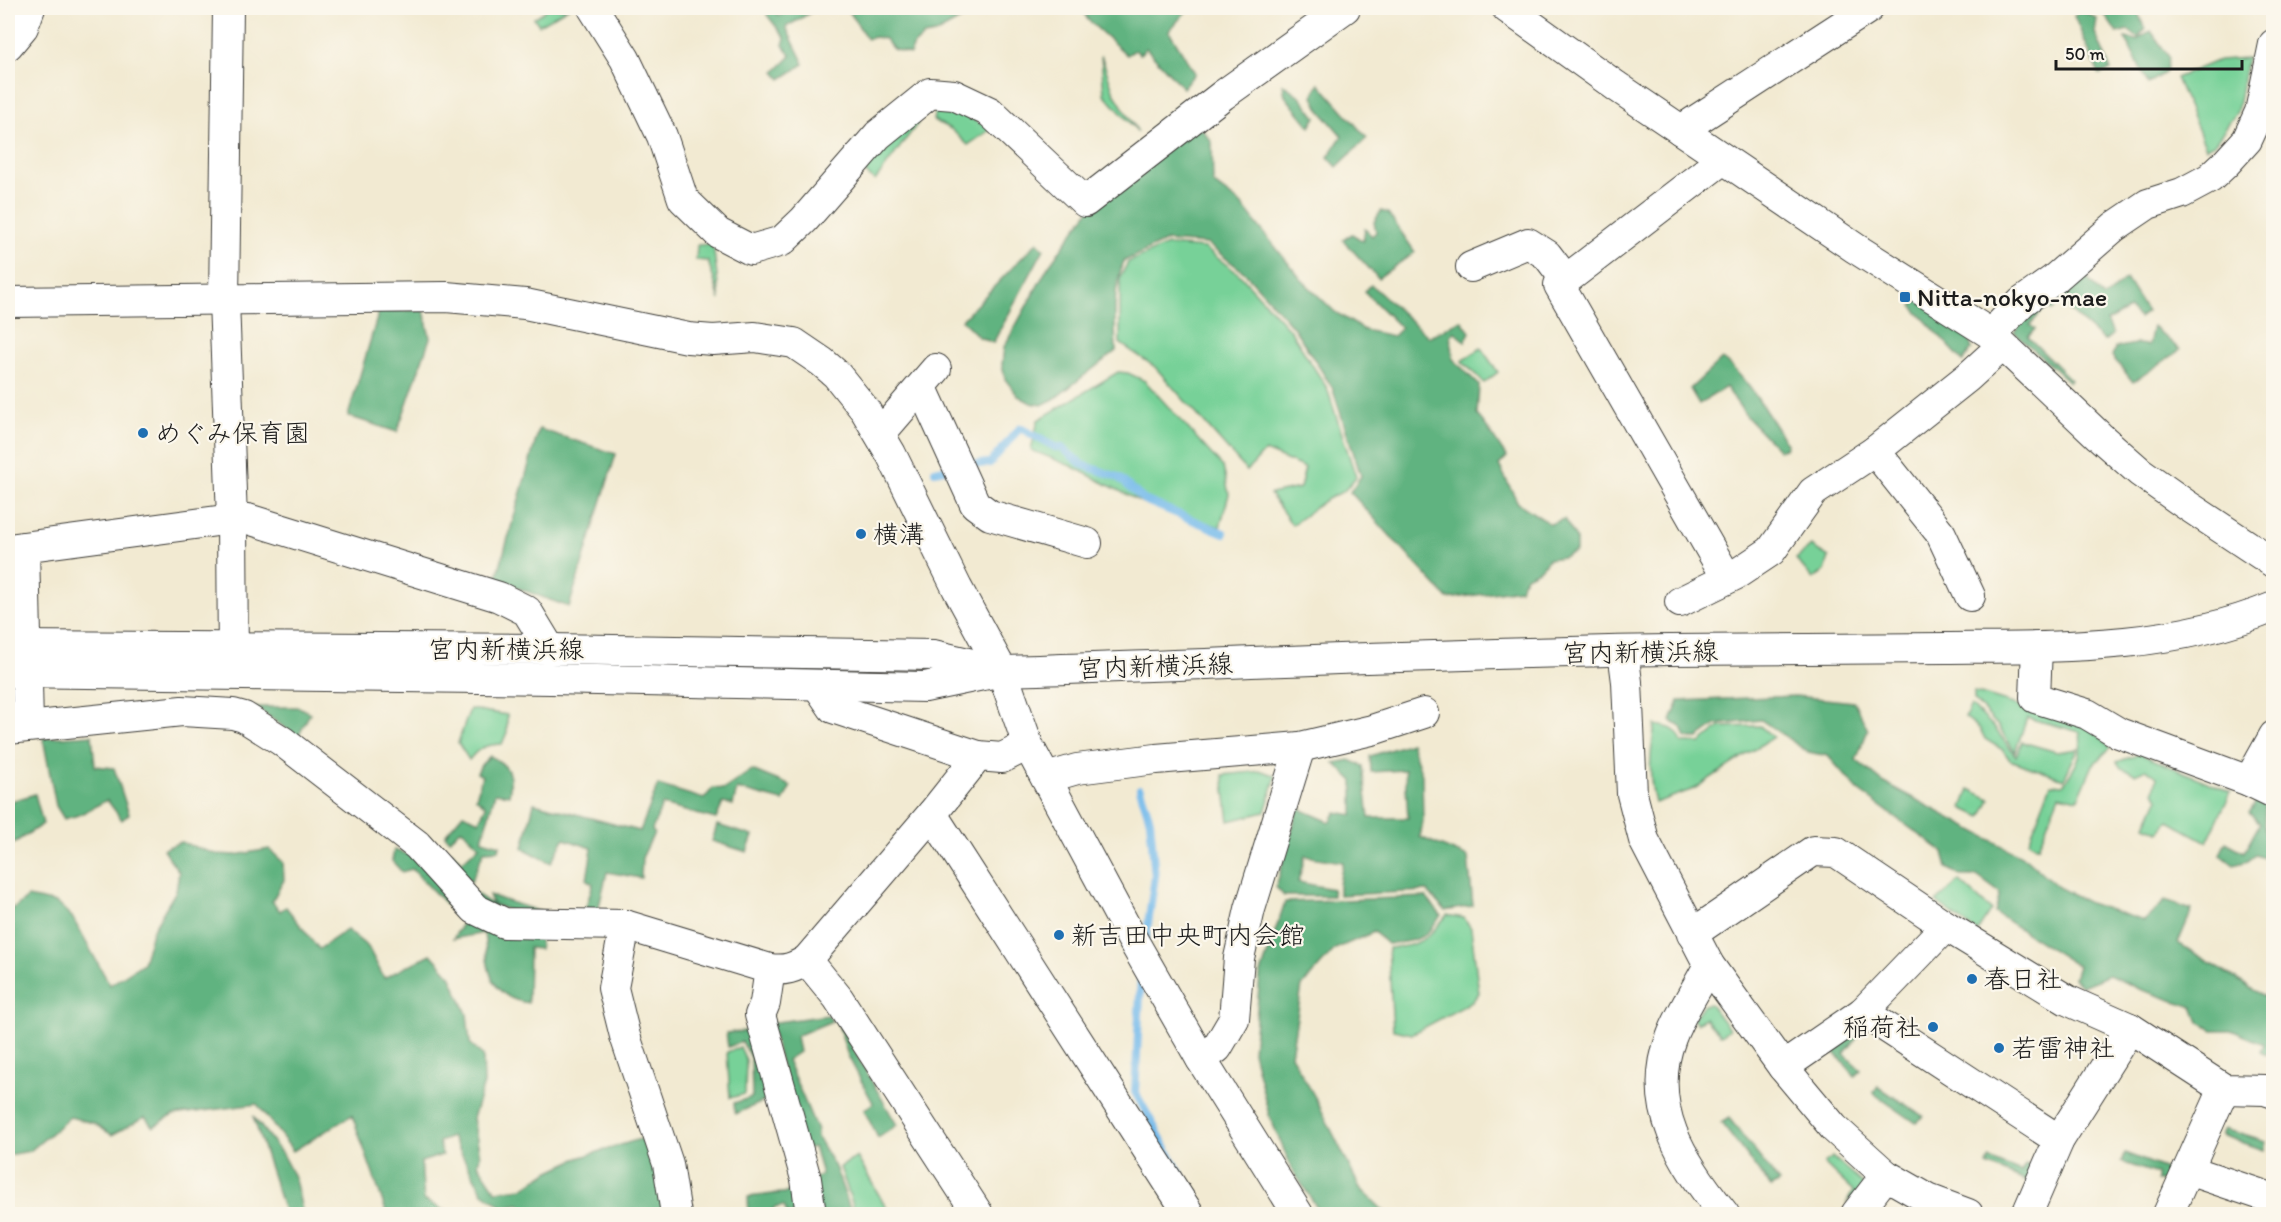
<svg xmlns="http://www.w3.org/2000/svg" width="2281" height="1222" viewBox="0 0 2281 1222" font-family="Itim,'Klee One',sans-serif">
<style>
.green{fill:#77d198;stroke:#4a765a;stroke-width:1.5}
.forest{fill:#61b380;stroke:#3e684e;stroke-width:1.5}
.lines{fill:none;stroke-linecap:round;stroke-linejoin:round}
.stream{stroke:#73baeb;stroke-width:8}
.minor-casing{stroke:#3c3b37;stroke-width:32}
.minor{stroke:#fff;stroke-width:30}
.poi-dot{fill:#1f6fb2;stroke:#fbf7ec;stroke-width:2}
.labels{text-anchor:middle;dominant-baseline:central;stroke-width:4.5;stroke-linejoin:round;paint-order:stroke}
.poi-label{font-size:26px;fill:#1c1c1c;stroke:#fbf7ec;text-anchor:start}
.street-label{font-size:26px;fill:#1c1c1c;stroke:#fbf7ec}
</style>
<rect width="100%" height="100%" fill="#fbf7ec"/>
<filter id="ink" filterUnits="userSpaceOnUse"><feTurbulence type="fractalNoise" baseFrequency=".0167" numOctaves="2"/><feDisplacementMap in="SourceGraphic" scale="12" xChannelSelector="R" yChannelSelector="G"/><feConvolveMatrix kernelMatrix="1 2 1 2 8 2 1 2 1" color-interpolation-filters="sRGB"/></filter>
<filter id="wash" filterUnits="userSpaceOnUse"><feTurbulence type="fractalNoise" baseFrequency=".008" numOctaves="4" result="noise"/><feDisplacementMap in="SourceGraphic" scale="24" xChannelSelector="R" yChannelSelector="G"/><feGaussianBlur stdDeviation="1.35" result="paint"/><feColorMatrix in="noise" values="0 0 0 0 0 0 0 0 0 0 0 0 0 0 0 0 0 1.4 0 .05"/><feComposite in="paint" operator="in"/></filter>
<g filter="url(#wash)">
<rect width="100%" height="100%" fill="#f2ead2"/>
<!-- green -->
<g class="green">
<path d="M545,8H568L539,25L534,18L546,10Z"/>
<path d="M1101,55L1114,93L1138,132L1104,94Z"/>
<path d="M2247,58L2237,112L2214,144L2206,148L2176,78L2219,60Z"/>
<path d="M937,101L991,129L968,145L951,129L933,120Z"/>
<path d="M909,116L918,123L875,181L860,168Z"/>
<path d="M713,244L720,300L708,261L696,260L697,245Z"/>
<path d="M1167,245L1204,248L1239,274L1290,330L1327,388L1356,477L1344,491L1324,501L1292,525L1270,494L1300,488L1305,468L1265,451L1247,471L1155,367L1120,343V278L1128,262Z"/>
<path d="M1481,348L1498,372L1484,383L1462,361Z"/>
<path d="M1118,372L1128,373L1145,381L1223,467L1229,494L1220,527L1143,503L1071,466L1031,450L1038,420Z"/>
<path d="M1811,546L1829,557L1825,571L1813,579L1796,559Z"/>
<path d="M1974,692L2088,727L2111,747L2093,765L2078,799L2059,795L2038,847L2029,841L2051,784L2063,785C2077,765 2083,756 2080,732L2027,718L2015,752L1998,726L1974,700Z"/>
<path d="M1971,705L1993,726L2016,756L2022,742L2057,752L2078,749L2064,779L2010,760L2003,750L1985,739L1980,729L1965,717Z"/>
<path d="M470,709L507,715V732L502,744C485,745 479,747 469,760L458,743Z"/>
<path d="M1655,725C1670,727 1677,728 1682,743H1700L1720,727L1760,726L1773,737L1694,789L1655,803C1648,774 1650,754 1655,725Z"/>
<path d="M2140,754L2231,792L2207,842L2169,821L2159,832L2146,826L2158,799L2154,791L2157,777L2146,769L2135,774L2121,768L2117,762Z"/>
<path d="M1262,771L1276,776L1265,812L1229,821L1223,775Z"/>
<path d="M1969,789L1990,799L1981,817L1962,808Z"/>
<path d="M1959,881L1991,910L1977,932L1936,902Z"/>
<path d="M1447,915L1464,918L1471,928L1479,993L1472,1002L1412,1034L1393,1030L1388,948C1419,947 1428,939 1447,915Z"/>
<path d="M1710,1004L1729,1029L1721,1035L1705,1018L1697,1023L1693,1019L1703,1005Z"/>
<path d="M740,1047L746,1060L745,1094L730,1098L727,1052Z"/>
<path d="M857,1157L890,1214H856L840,1167Z"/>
<path d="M1833,1157L1864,1185L1846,1204L1853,1191L1824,1163Z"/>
</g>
<!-- forest -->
<g class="forest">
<path d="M766,8H773L779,16L789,9L818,8L786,27L804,64L781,79L775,72L791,56L783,45L785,38L767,15Z"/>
<path d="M847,8H981L935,34L924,36L914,45L910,54L893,49L885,39L875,37L867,39Z"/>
<path d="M1081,8H1189L1169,31L1195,73L1183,88L1146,48L1140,54L1135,50L1127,55L1088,20Z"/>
<path d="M2111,8H2136L2145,29L2138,38L2128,30L2117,33L2104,14Z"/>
<path d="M2081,10L2097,19L2095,33L2111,70L2099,74L2074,16Z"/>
<path d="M2151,31L2169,57L2166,72L2148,84L2125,38L2137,40Z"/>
<path d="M1319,83L1367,138L1337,167L1328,157L1342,136L1319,109L1313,96Z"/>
<path d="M1283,84L1301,97L1316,117L1310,127L1285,96Z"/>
<path d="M1198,124L1212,142L1213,183L1241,204L1301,279L1335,312L1364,330L1393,336L1401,328L1364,291L1371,285L1429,337L1461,320L1470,332L1465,342L1454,331L1451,337L1453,359L1479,385L1477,415C1489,427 1496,443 1507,457L1499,465L1518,503L1550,524L1564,519L1576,538V551L1563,557L1548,559L1541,569L1526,576L1520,589L1448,599L1350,492L1361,476L1332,387L1294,328L1245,273L1207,244L1166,241L1124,261C1112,290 1115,321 1116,351L1054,399L1042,405L1031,403L1018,396L1005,379L1002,365L1004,347L1048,267L1089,210Z"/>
<path d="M1381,211L1388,213L1415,252L1378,278L1343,240L1352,234L1363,241L1365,229L1372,236L1376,232L1374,222Z"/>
<path d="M1037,242L1044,249L993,343L979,337L962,320Z"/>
<path d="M2083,273L2104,298L2126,279L2147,312L2139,318L2129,309L2107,321L2113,334L2104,341L2060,302L2053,310L2046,307L2030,325L2035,329L2028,337L2071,380L2069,382L2014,332L2042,300Z"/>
<path d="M1918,300L1967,333L1972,349L1963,361L1912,306Z"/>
<path d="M424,310L430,338L397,432L348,416L379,311Z"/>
<path d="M2153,326L2180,350L2133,382L2112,356L2115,348L2135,344L2149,345Z"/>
<path d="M1722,359C1748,377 1769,418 1787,444L1785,449L1779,450L1747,417L1726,387L1699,404L1690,389Z"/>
<path d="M539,429L616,454L569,607L496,580Z"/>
<path d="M1795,696L1854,702L1868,730L1856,760L1883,782L2025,858L2058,887L2089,903L2144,921L2165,901L2192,910L2178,943L2273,1002V1058L2261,1052L2264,1044L2231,1030H2213L2199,1022L2193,1007L2139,989L2109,975L2082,986L2074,978L2078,966L1995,913L2000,893L1977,876H1960L1947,868L1943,852L1858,790L1828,756L1808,752L1761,720L1716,725L1698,738H1686L1682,728L1671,721L1679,701Z"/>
<path d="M255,707H299L310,713L298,737Z"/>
<path d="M92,735L95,766L114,768L129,814L122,820L107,800L79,815L64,819L56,806L43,738Z"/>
<path d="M1411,743L1422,775L1423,821L1420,837L1468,857L1473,906L1445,911L1427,891L1339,895V885L1343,862L1305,856L1298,882L1332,889L1333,896H1284L1276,887L1298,808L1330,822L1336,812L1353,815V781L1334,763L1350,760L1363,766L1369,818H1408L1405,770L1371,772L1370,756Z"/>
<path d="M490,756C509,765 513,775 509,795L495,793L482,840L500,845L499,850L484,851L471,882L447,858L452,852L462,862L479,846L462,829L449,840L445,835L463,814L479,821L486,806L476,798L482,776L477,773L481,765Z"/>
<path d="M752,770L791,786L783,801L737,789L733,805L723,803L716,819L662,805L652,830L654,833L642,858L641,878L607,872L598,911L585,910L593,884L587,880L592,848L564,839L551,863L523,848L534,803L640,831L658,785L704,799L713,788L724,789Z"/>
<path d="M35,794L43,824L8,847V802Z"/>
<path d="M2257,800L2265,805L2264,831L2268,839L2273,837V872L2268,870L2270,860L2256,855L2248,861L2234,865L2220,854L2226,842L2244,852L2260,823L2249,813Z"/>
<path d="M717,825L753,836L747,852L712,841Z"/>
<path d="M181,842L216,854L235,855L269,849L283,862L284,880L272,901L280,911L286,907L319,949L347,930L368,947L384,978L431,954L450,975L467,1014L470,1043L483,1056L484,1084L473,1118L480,1156L478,1164L496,1191L523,1188L548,1172L578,1158L640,1139L653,1149L664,1214H621L606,1212L605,1214H533L519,1204L503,1207L483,1193L452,1137L439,1142L442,1155L421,1162L424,1200L451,1214H387L352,1115L293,1151L257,1104L173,1115L153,1127L145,1117L112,1135L93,1123L70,1117L30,1151L8,1155V903L13,909L28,897L57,903L72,917L110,985L143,963L153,929L176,891L179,872L163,849Z"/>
<path d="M394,850L423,859L540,936V949L529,948L528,1003C487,997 488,967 484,933L453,939L463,922L412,869L402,872L392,861Z"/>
<path d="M489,895L544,913L523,917L492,903Z"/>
<path d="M1426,897L1441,915C1427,940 1414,942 1387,944L1374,932L1335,949L1302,986L1291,1055L1316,1099L1360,1188L1386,1213L1411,1214H1321L1292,1169L1269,1115L1253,1052L1260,976L1285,902Z"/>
<path d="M828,1015L832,1021L796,1036L799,1052L787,1060L817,1130V1137L835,1167L852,1214H787L784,1206L774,1208L770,1214H749L748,1197L815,1189L813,1180L822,1174L814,1147L804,1149L770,1023Z"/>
<path d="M837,1021L897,1125L878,1138L864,1110L873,1103L848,1056Z"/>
<path d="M1864,1029L1844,1054L1861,1070L1855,1076L1830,1047Z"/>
<path d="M754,1030L770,1099L735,1114L734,1103L752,1097L751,1058L742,1042L728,1047L726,1033Z"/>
<path d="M1879,1087L1923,1116L1916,1123L1873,1093Z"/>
<path d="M253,1116L282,1154L295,1179L303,1214H285Z"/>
<path d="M1729,1118L1779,1182L1771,1187L1721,1123Z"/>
<path d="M2224,1129L2266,1142L2264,1150L2221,1135Z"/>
<path d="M2125,1153L2169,1170L2167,1182L2157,1181V1174L2121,1162Z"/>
<path d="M1989,1159L2021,1172L2026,1164L2035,1169L2030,1183L1987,1165Z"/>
</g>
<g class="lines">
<!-- stream -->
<g class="stream">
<path d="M964,465L990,463L1020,428L1055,447L1062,448L1083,465L1118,477L1144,500L1224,533"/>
<path d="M935,471L952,467"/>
<path d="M1140,789L1150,820L1155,877L1145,944"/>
<path d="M1141,976L1135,1092L1182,1177"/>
</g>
</g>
</g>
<g filter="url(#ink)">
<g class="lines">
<defs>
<g id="minor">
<path d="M228,8L224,300L232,519L233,667"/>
<path d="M593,8L625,59L662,136L683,199L718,233L751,250L782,241L804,220L878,135L930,93L954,95L990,112L1085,202L1223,95L1345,8"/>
<path d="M1507,8L1616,86L1855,248L1991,334L2099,436L2140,472L2185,504L2274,563"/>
<path d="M8,45L23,27L30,8"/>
<path d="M1681,130L1869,8"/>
<path d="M1723,159L1559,285L1727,578"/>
<path d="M1471,267L1528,243L1547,255L1566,280"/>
<path d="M8,302L446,297L525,304L688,338L713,340L755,337L794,343L822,362L836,374L865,410L891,454L957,588L1002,671L1028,745L1131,937L1201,1059L1298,1214"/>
<path d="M1991,334L2022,302L2053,280L2114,227L2148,204L2182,193L2210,178L2226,163L2247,140L2260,112L2274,44"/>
<path d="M922,388L975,504L990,515L1087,543"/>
<path d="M880,434L936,369"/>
<path d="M1875,451L1941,534L1970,596"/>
<path d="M24,547L28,726"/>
<path d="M8,549L232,519H248L499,597L527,611L550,649"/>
<path d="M1680,602L1735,575L1771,551L1813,492L1875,451L1968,377L2002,346"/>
<path d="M8,646L550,649L934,655L994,669"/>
<path d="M2037,647L2035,698L2087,714L2119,733L2249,781L2274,793"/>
<path d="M1623,651L1627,682L1632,794L1644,840L1709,965L1783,1067L1834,1128L1886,1175L1928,1199L1968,1214"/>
<path d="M8,672L551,679L925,687L1002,671C1224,664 1447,653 1669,650C1761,649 1853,649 1945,648C2056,647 2169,650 2274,607"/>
<path d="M818,686L833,708L978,756"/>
<path d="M8,729L182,711L233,714L244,717L282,741L417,845L475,909L504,923L625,925L770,969C785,971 794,968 807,960L932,814L978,756L1002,758L1028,745"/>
<path d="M1046,778L1077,769L1156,759L1300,747L1372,730L1424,713"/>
<path d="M2249,781L2274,736"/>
<path d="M932,814L1189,1214"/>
<path d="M625,925L613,988L625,1036L668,1164L676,1214"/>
<path d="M1692,934L1813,851L1836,852L1946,926L2067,1000L2130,1028L2224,1089L2265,1090L2274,1093"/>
<path d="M807,960L838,998L978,1214"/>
<path d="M1709,965C1697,989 1680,1013 1671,1038C1645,1107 1683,1163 1724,1214"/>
<path d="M770,969L765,1003L760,1015L806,1179L811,1214"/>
<path d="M1863,1012L2059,1140"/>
<path d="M1201,1059L1217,1048L1234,1019L1239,958L1250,909L1300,747"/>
<path d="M1783,1067L1863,1012L1946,926"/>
<path d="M2188,1170L2274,1199"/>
<path d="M1856,1214L1886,1175"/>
<path d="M2027,1214L2059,1140L2130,1028"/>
<path d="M2168,1214L2224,1089"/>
</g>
</defs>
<!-- minor casing -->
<use href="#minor" class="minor-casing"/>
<!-- minor -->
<use href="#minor" class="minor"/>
</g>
</g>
<!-- markers -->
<g class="poi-dot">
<rect x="1899" y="291" width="12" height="12" rx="3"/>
<circle cx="143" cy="433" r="6"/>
<circle cx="861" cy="534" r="6"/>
<circle cx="1059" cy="935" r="6"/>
<circle cx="1972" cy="979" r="6"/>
<circle cx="1933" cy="1027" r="6"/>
<circle cx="1999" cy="1048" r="6"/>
</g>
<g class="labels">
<!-- poi labels -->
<g class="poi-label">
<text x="1917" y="297">Nitta-nokyo-mae</text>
<text x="155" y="433">めぐみ保育園</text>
<text x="873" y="534">横溝</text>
<text x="1071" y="935">新吉田中央町内会館</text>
<text x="1984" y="979">春日社</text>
<text x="1921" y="1027" text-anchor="end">稲荷社</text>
<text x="2011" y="1048">若雷神社</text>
</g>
<!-- street labels -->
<g class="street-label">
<text x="506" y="649">宮内新横浜線</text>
<text transform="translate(1640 652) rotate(-1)">宮内新横浜線</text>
<text transform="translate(1155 666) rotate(-2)">宮内新横浜線</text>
</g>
</g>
<!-- margin -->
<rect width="2281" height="1222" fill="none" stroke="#fbf7ec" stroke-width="30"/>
<!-- scale -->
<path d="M2056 60v9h186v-9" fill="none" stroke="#1c1c1c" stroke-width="3"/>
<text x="2065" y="60" font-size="18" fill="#1c1c1c" stroke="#fbf7ec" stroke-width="4.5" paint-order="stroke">50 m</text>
</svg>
